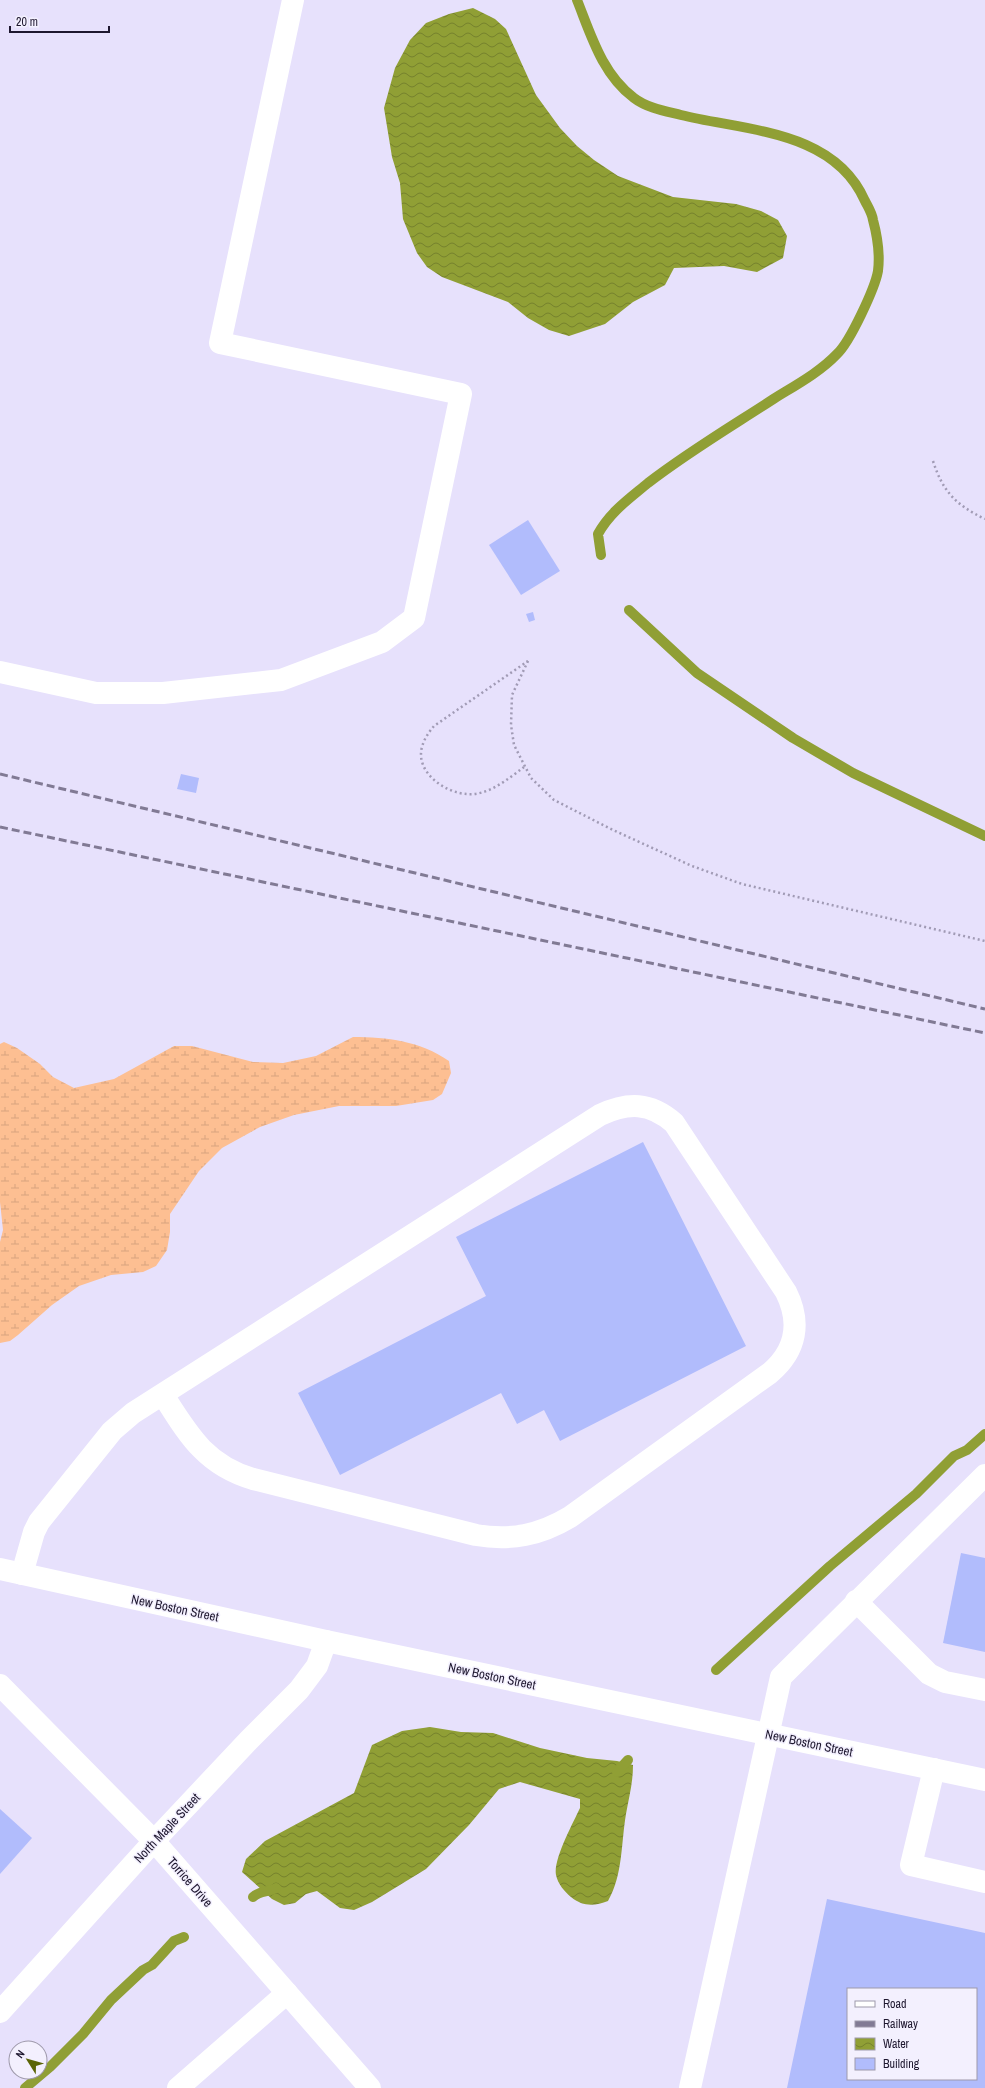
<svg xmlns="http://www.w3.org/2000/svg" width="985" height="2088" viewBox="0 0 985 2088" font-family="'Archivo Narrow',sans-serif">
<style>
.wetland{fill:url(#wetland-marsh)}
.water{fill:url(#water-waves)}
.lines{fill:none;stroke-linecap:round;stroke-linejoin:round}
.stream{stroke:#909f35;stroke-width:10}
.building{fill:#b1bcfc;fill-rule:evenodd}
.path{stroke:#a19bb5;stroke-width:2.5;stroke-dasharray:2 3;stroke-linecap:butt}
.minor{stroke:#fff;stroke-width:22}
.major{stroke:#fff;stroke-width:22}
.rail{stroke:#817a94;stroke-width:3;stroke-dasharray:8 4;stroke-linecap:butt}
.labels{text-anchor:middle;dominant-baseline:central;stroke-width:3;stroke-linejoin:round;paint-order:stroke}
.street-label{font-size:13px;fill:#1e172f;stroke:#f3f0fe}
</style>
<defs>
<pattern id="wetland-marsh" width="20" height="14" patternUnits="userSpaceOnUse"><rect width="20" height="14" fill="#fdbf92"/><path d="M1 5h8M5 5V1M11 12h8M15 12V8" fill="none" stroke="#d8a37e"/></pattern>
<pattern id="water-waves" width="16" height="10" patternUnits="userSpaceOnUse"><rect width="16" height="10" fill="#909f35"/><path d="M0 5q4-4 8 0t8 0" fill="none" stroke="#75812d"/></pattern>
</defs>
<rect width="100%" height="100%" fill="#e7e1fc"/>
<!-- wetland -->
<path class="wetland" d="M353,1037C387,1037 420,1041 449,1061L451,1073L442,1094L433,1100L396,1106H339L294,1115L260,1127L222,1148L199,1171L170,1214V1232L167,1250L156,1266L143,1272L111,1275L79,1286L52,1305L18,1335L10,1341L0,1343V1242L3,1230L0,1202V1044L4,1042L17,1048L40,1064L53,1077L74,1088L114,1079L174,1046H192L253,1062L283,1063L316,1056Z"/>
<!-- water -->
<g class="water">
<path d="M473,8L495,19L506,29L536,95L560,128L577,146L594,160L618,176L673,197L736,204L761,211L778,220L787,236L783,258L757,272L724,266L674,268L665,285L633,302L605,324L569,336L549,330L528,318L508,302L442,277L427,267L417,253L403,219L400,183L392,157L384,108L395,68L410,40L426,23L449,14Z"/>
<path d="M430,1727L461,1732L493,1733L540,1748L587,1758L617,1761L633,1765C633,1783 629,1797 626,1814C621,1843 623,1875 608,1901C595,1906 583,1907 571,1897C564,1891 558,1884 556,1875C553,1860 573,1823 580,1808V1799L520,1782L499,1789L469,1825L426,1869L372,1902L354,1910L340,1908L317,1891L306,1894L295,1903L284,1905L272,1899L242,1872L246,1859L265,1841L354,1793L372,1745L402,1731Z"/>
</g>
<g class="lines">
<!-- stream -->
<g class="stream">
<path d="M577,0C591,35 602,74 634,98C647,108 665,111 681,115C746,131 834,130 865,201C868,207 872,213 873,220C877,235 880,255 878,271C875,288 850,342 837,354C820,372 796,385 775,398C732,426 688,452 648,483C629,499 610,512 598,534L601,555"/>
<path d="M629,610L697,673L793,738L853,773L985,836"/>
<path d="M716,1670L830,1566L916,1494L954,1456L967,1450L985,1434"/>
<path d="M617,1772L628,1760"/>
<path d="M253,1897C261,1890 267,1893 276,1888"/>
<path d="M25,2088L50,2067L83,2034L111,2000L143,1970L152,1965L174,1941L184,1937"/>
</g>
</g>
<!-- building -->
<g class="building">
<path d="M528,520L560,571L521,595L489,545Z"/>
<path d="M533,612L535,620L529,622L526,614Z"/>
<path d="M181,774L199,778L196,793L177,789Z"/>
<path d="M643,1142L746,1346L560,1441L544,1410L517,1424L501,1393L340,1475L298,1393L486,1296L456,1237Z"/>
<path d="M961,1553L985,1558V1652L943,1643Z"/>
<path d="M0,1809L32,1838L0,1874Z"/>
<path d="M827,1899L985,1933V2088H787ZM848,1989H976V2079H848Z"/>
</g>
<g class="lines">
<!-- path -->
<g class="path">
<path d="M933,461C943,492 956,505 985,519"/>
<path d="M528,661L512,695L511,725L514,745L531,778L554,800L613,830L692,866L742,884L985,941"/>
<path d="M524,767C508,779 488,796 467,794C445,793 415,772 422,747C424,739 429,732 434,726L528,661"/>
</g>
<!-- minor -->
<g class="minor">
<path d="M0,672L96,693H163L281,680L382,642L414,618L461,394L220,343L293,0"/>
<path d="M22,1574L34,1532L39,1522L112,1431L133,1413L600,1115C628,1102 650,1102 674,1123L786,1292C801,1322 797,1350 770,1373L570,1517C540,1535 511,1541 476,1535L253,1479C205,1465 188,1434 163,1395"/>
<path d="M856,1601L929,1674L945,1682L985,1690"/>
<path d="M0,1685L154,1841L370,2088"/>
<path d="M934,1769L911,1865L985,1882"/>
<path d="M0,2012L154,1841L249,1740L299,1690L317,1666L326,1641"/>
<path d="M178,2088L287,1993"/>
<path d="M690,2088L781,1677L985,1475"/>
</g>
<!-- major -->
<path class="major" d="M0,1569L326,1641L985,1780"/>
<!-- rail -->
<g class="rail">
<path d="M0,774L985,1009"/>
<path d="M0,827L985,1033"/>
</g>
</g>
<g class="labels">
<!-- street labels -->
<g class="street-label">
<text transform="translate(175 1608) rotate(12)">New Boston Street</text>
<text transform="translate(492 1676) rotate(12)">New Boston Street</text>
<text transform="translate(809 1743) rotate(12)">New Boston Street</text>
<text transform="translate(167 1828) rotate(-47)">North Maple Street</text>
<text transform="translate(190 1882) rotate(49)">Torrice Drive</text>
</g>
</g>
<!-- legend -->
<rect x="847" y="1988" width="130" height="92" fill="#f3f0fe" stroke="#9e99ab"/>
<rect x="855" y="2001" width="20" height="6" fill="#ffffff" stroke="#9e99ab"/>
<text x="883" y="2008" font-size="12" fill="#1e172f">Road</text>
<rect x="855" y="2021" width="20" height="6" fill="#817a94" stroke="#9e99ab"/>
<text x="883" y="2028" font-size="12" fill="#1e172f">Railway</text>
<rect x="855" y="2038" width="20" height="12" fill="url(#water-waves)" stroke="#9e99ab"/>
<text x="883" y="2048" font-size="12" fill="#1e172f">Water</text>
<rect x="855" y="2058" width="20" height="12" fill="#b1bcfc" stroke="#9e99ab"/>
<text x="883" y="2068" font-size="12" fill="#1e172f">Building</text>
<!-- north arrow -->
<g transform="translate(28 2060) rotate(307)"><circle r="19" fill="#f3f0fe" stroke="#9e99ab"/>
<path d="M0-3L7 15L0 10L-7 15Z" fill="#5b6507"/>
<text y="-6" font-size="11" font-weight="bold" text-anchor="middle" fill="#1e172f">N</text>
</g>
<!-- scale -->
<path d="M10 26v6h99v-6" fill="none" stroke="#1e172f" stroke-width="2"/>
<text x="16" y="26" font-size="12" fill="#1e172f" stroke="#f3f0fe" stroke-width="3" paint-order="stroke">20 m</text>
</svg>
